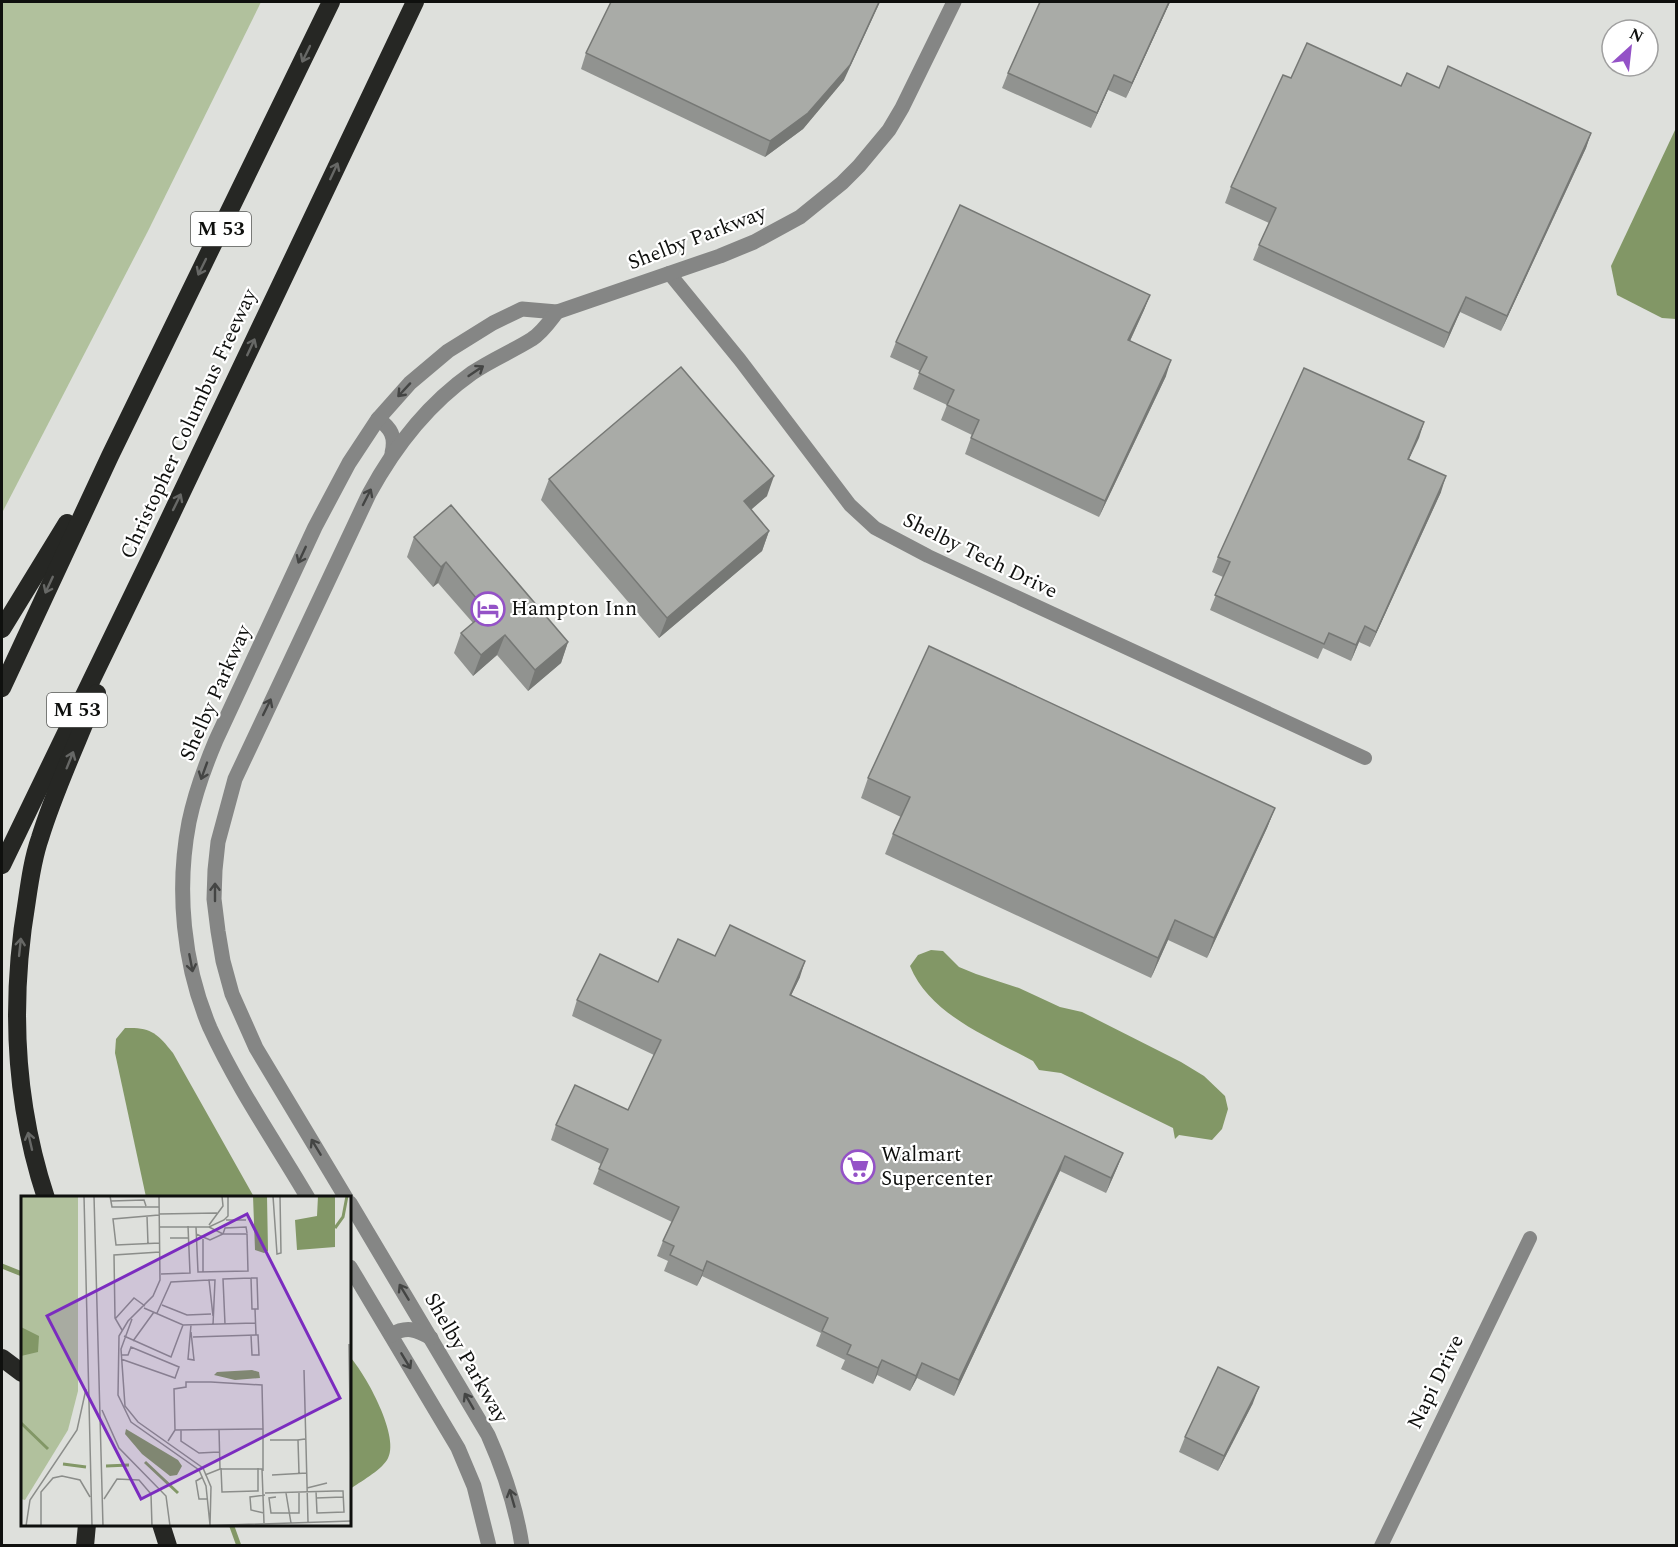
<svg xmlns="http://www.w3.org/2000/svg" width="1678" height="1547" viewBox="0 0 1678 1547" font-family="Spectral,serif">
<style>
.green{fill:#b1c19d}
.water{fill:#829766}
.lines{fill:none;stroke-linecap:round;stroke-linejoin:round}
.stream{stroke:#829766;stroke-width:5}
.minor{stroke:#858685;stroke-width:14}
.tertiary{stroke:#858685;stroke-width:15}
.motorway{stroke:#262724;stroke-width:18}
.wall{fill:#919390}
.shaded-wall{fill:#767875}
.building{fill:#a9aba7;stroke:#767875;stroke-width:1.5}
.oneway{stroke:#676866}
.oneway2{stroke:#444544}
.labels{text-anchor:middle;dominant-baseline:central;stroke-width:4.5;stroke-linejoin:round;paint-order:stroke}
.shield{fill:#fff;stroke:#575856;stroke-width:1.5}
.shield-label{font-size:20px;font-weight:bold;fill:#0f100e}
.street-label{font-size:21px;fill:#0f100e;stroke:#fff}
.poi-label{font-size:21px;fill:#0f100e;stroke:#fff;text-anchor:start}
.inset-river{fill:none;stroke:#829766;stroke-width:3}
.inset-road{fill:none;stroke:#8b8d8a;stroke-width:1.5}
.view{fill:#7b2cbf;fill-opacity:0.15;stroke:#7b2cbf;stroke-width:3}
.inset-edge{fill:none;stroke:#0f100e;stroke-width:3}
</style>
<rect width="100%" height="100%" fill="#dee0dc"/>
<!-- green -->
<path class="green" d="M2,2H261L148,231L2,513Z"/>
<!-- water -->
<g class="water">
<path d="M1676,128V319L1662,318L1617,295L1611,266Z"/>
<path d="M931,950L943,951L959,967L976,974L1019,988L1060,1007L1082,1012L1181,1062L1204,1076L1225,1096L1228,1109L1222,1129L1212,1140L1179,1135L1175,1139L1173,1128L1061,1073L1039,1070L1033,1061C989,1037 930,1015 910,966L918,955Z"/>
<path d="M125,1028C151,1027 157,1033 173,1053L254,1197H146L115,1053L116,1039Z"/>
<path d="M350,1357C365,1373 402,1439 387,1460C380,1471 360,1482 350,1489Z"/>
</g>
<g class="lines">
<!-- stream -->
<g class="stream">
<path d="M2,1266L22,1274"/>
<path d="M231,1524L239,1546"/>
</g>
<!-- minor -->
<g class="minor">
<path d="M669,273L740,360L850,505L875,528L928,556L1365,758"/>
<path d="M1381,1546L1530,1238"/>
</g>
<!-- tertiary -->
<g class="tertiary">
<path d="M378,419C391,428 396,437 392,453"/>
<path d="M308,1198C275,1142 237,1087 210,1028C183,965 176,889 189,822C195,793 205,766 216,740L315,527L349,463L378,419L410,383L448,351L493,323L522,309L557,312L720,256L754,242L800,217L842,183L859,166L889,130L902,108L954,2"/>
<path d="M346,1198L256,1048L232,994L223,961L218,931L214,899L215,870L218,842L235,779L369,494C395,446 428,404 472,373C491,360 513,351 532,339C542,333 550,321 557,312"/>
<path d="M350,1203L488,1435C504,1471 516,1506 522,1546"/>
<path d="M350,1267L458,1448L474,1486L489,1546"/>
<path d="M391,1335C406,1326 416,1329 431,1338"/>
</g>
<!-- motorway -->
<g class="motorway">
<path d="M2,629L67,523"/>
<path d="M2,688L110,456L331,2"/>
<path d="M2,865L152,555L415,2"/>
<path d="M46,1198C14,1101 10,1000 27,900C30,879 33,858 40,838C55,789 78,741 97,693"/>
<path d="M2,1358L22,1373"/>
<path d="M161,1524L168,1546"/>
<path d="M85,1546L87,1524"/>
</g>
</g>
<!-- wall -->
<g class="wall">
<path d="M1040,2H1170L1126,98L1108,90L1091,128L1002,88L1008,73Z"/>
<path d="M586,53L844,80L803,129L765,157L581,69Z"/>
<path d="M1291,78L1401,86L1439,88L1591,133L1586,148L1501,331L1460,312L1444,348L1253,260L1259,245L1269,223L1225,203L1231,187Z"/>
<path d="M1150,295L1144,310L1130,341L1166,376L1099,517L965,454L972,435L941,420L947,405L913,389L920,371L890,357L896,342Z"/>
<path d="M1424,422L1409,459L1441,492L1370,647L1359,642L1351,661L1323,648L1318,659L1210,610L1223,577L1212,572L1218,557Z"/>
<path d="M549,479L767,496L751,509L769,531L762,551L659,638L541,500Z"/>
<path d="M414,537L568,642L561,663L528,691L497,655L473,676L454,653L461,633L473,623L438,583L433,587L407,557Z"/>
<path d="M868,778L1275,808L1267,828L1207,958L1168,940L1151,978L885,854L893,834L901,817L861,798Z"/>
<path d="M715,956L800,977L791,995L1123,1153L1117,1168L1106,1193L1060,1171L954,1396L917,1378L910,1391L877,1375L873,1384L841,1369L845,1360L816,1346L821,1333L702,1276L697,1286L664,1271L668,1261L657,1256L663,1241L672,1222L593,1184L601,1164L551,1140L556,1125L628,1110L654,1055L572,1016L577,1000L658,982Z"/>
<path d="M1253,1403L1218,1471L1179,1452L1185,1437Z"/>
</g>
<!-- shaded-wall -->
<g class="shaded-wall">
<path d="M879,2H880L844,80L803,129L765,157L770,141Z"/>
<path d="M1169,2H1170L1126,98L1132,83Z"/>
<path d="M1114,75L1108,90L1091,128L1097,113Z"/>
<path d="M1591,133L1586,148L1501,331L1507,316Z"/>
<path d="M1150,295L1144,310L1123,356L1128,340Z"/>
<path d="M1466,297L1460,312L1444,348L1449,333Z"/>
<path d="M1171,360L1166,376L1099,517L1105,501Z"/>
<path d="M1424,422L1419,438L1402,474L1408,459Z"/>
<path d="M774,476L767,496L737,522L744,501Z"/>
<path d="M1446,476L1441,492L1370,647L1376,632Z"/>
<path d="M769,531L762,551L659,638L667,618Z"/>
<path d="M446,562L438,583L433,587L441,567Z"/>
<path d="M1365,626L1359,642L1351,661L1356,645Z"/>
<path d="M505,635L497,655L473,676L481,655Z"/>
<path d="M568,642L561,663L528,691L535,670Z"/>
<path d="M1275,808L1267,828L1207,958L1214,938Z"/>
<path d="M1175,920L1168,940L1151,978L1158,958Z"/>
<path d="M805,961L800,977L784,1010L790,995Z"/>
<path d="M1123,1153L1117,1168L1106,1193L1111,1178Z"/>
<path d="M1065,1156L1060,1171L954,1396L959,1380Z"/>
<path d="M707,1261L702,1276L697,1286Z"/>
<path d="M882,1360L877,1375L873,1384L878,1368Z"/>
<path d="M922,1363L917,1378L910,1391L916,1376Z"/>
<path d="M1259,1387L1253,1403L1218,1471L1224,1456Z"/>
</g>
<!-- building -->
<g class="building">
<path d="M611,2H879L850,65L808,113L770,141L586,53Z"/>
<path d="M1040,2H1169L1132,83L1114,75L1097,113L1008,73Z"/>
<path d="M1307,43L1401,86L1407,73L1439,88L1448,66L1591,133L1507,316L1466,297L1449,333L1259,245L1276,208L1231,187L1283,75L1291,78Z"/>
<path d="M960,205L1150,295L1128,340L1171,360L1105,501L971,438L979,420L947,405L954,390L919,373L927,357L896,342Z"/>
<path d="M681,367L774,476L744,501L769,531L667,618L549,479Z"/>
<path d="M1304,368L1424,422L1408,459L1446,476L1376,632L1365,626L1356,645L1329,633L1324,644L1215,595L1230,562L1218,557Z"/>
<path d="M451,505L568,642L535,670L505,635L481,655L461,633L487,611L446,562L441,567L414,537Z"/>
<path d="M929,646L1275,808L1214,938L1175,920L1158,958L893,834L910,797L868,778Z"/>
<path d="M730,925L805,961L790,995L1123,1153L1111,1178L1065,1156L959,1380L922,1363L916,1376L882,1360L878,1368L847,1354L851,1345L822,1331L828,1318L707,1261L703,1271L670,1255L674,1246L663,1241L679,1207L599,1169L608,1149L556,1125L575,1085L628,1110L661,1040L577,1000L600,954L658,982L678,939L715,956Z"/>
<path d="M1218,1367L1259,1387L1224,1456L1185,1437Z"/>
</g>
<!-- one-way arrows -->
<defs><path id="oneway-shaft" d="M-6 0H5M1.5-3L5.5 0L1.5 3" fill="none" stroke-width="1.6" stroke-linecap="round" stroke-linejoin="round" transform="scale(1.5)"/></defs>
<g class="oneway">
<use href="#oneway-shaft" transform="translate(306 54) rotate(116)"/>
<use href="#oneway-shaft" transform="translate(334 171) rotate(-65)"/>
<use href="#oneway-shaft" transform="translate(202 267) rotate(116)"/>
<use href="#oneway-shaft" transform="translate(251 347) rotate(-65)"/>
<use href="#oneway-shaft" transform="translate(177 502) rotate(-64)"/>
<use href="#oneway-shaft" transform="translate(49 585) rotate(115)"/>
<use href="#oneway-shaft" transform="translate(70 760) rotate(-68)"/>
<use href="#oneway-shaft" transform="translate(20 947) rotate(-84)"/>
<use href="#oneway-shaft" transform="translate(30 1141) rotate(-103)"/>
</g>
<g class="oneway2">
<use href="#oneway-shaft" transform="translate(476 371) rotate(-34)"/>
<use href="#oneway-shaft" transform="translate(404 390) rotate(133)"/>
<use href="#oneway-shaft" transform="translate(367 497) rotate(-63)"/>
<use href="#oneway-shaft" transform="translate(302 555) rotate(115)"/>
<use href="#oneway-shaft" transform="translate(267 707) rotate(-64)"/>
<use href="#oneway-shaft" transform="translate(204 771) rotate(110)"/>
<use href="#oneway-shaft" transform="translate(215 892) rotate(-90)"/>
<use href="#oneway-shaft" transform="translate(191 963) rotate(79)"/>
<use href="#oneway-shaft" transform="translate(316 1147) rotate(-121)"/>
<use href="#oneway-shaft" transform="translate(404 1292) rotate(-121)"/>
<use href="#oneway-shaft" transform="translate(406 1361) rotate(59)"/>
<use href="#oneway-shaft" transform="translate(469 1401) rotate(-120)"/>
<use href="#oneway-shaft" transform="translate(512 1498) rotate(-106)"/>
</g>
<!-- icons -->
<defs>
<symbol id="hotel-ring" viewBox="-11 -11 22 22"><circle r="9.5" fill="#fff" stroke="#9452c7" stroke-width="1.5"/><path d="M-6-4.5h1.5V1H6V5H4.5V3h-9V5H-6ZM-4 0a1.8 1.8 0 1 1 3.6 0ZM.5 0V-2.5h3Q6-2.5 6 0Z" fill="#9452c7"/></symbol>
<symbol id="supermarket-ring" viewBox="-11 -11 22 22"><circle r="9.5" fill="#fff" stroke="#9452c7" stroke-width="1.5"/><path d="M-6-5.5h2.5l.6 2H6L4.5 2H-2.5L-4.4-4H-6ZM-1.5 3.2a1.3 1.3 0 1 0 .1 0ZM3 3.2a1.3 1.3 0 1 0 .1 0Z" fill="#9452c7"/></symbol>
</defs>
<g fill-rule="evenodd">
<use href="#hotel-ring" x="469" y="590" width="38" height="38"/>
<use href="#supermarket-ring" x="839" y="1148" width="38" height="38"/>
</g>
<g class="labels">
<!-- shield labels -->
<g class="shield">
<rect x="191" y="212" width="60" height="34" rx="4.5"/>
<rect x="47" y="693" width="60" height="34" rx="4.5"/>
</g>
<g class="shield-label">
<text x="221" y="229">M 53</text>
<text x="77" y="710">M 53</text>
</g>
<!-- street labels -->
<g class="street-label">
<text transform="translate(697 238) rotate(-21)">Shelby Parkway</text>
<text transform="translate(189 424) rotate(-65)">Christopher Columbus Freeway</text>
<text transform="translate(980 556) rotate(26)">Shelby Tech Drive</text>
<text transform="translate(216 693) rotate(-66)">Shelby Parkway</text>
<text transform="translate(466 1358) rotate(60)">Shelby Parkway</text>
<text transform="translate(1436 1382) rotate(-64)">Napi Drive</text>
</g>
<!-- poi labels -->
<g class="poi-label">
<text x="511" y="609">Hampton Inn</text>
<text x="881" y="1155">Walmart<tspan x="881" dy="24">Supercenter</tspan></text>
</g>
</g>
<!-- overview -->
<g transform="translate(21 1196)">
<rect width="330" height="330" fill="#dee0dc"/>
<path d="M0,0H57V195L47,234L4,304L0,303Z" fill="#b1c19d"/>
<path d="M232,0H246L247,55L243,57L234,54ZM297,0H314V51L276,54L274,24L296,20ZM0,131L18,140L17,156L0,160ZM231,174L238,176L239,182L214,184L193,179L196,176ZM105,233L157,264L161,270L156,279L149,280L121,258L104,238Z" fill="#829766"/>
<path class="inset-river" d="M314,32L322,21L326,0M0,227L27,253M124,266L157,297M42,268L65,271M85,270L108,269"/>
<path class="inset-road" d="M63,0L71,330M73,0L82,330M89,0L91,11H138M138,0L139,84L132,100L107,125L98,140L97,199L110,226L178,274L185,290L189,329M252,0L256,58L260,57L259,0M90,5L123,4L125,10M138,18L196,17M138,19L92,23L95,49L139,47M126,20L127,48M205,24H225M188,29L202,10L201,0M139,31H188L203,24L207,20V0M175,31L177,76L227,75L226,38H202L188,31M175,38L189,44L202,38L204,32L225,31L226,37M149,42H168M182,43V76M140,78L169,77L167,30M141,109L166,119L190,118M123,112L162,129L234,127M234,113L235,139M136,117L150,86L188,84M94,123L113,102L124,110M111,123L100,153L104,210L117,226L182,272L190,291L189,330M204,128L202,83L230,82L231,113H237L236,82H230M192,129L194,84H188L192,120M101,134L94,122L93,59L139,56M170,136L173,164L167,163L170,129M103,140L150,161L162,129M172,141L237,139L238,159H231L230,139M112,145L133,116M328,148L330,278M100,159H107L110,151L158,171L154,182L100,163M283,174L287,326M81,214L98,252L145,300L149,330M198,233L199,273M154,234L153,193L165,191V186H190L241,189L242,233M160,234V245L178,257L198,256M249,244H277M147,245L154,234L242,233V275M200,272L201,296L237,295V272M278,277L277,244L284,243M184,279L199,273H241L243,327M251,279L286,277M182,281L175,285L178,303H186M286,292L306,287M244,297L314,295H322L323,316L296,317L295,295M265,297L270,327M255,301L248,302L250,317H278V296M295,302L322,301M83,303L96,283L118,284L130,298L131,330M243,317L230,314L229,301L244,299M5,330L9,304L56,234L65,193M20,330V296L32,282L41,280L59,284L69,301M177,330L330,325"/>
<path class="view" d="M226,18L319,202L120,303L26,120Z"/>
<rect width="330" height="330" class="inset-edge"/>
</g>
<!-- border -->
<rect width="1678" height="1547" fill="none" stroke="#0f100e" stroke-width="6"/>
<!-- north arrow -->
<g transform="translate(1630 48) rotate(27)"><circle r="28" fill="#ffffff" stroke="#9f9f9f" stroke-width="1.5"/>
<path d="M0-4.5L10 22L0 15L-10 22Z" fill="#9452c7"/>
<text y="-9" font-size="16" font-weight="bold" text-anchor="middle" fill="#0f100e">N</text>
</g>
</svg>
